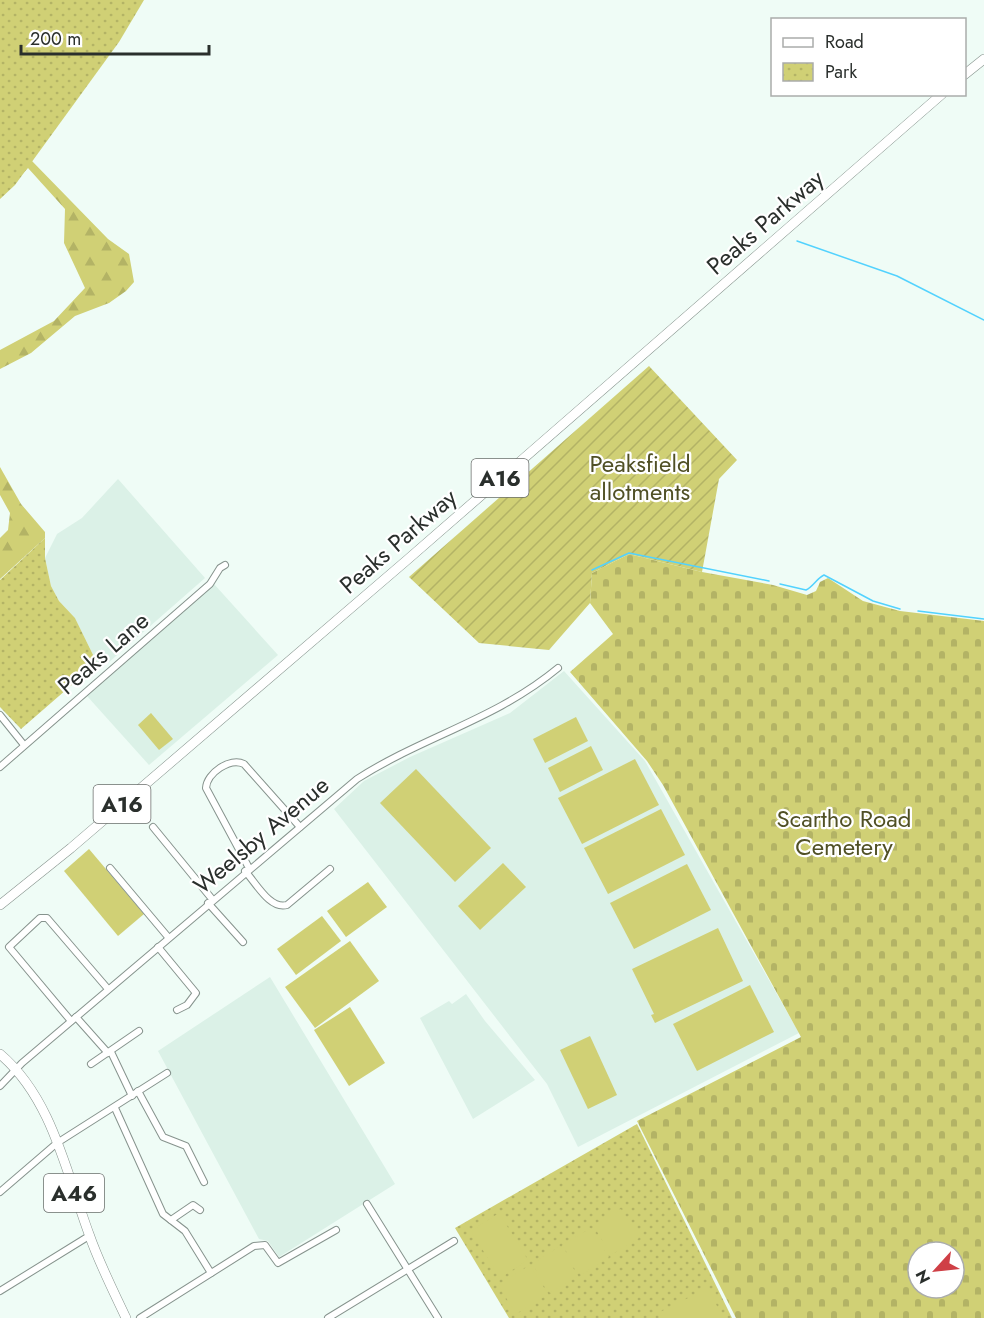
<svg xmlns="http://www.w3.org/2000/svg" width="984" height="1318" viewBox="0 0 984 1318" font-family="Jost,sans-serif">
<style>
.built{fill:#dbf1e7}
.forest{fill:url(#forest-firs)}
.cemetery{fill:url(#cemetery-stones);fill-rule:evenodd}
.park{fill:url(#park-dots)}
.garden{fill:url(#garden-furrows)}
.pitch{fill:#d0d075}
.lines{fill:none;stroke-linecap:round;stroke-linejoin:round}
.stream{stroke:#52d2fe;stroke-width:1.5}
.minor-casing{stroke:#86938d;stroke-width:8}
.highway-casing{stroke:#86938d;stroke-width:10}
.minor{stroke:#fff;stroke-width:6}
.highway{stroke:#fff;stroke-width:9}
.labels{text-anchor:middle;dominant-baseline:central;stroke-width:4.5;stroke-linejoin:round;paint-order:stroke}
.shield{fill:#fff;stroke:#6a6d6b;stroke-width:1.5}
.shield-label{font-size:22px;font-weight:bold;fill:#2a2f2c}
.street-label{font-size:24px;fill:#2a2f2c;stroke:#fff}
.park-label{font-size:24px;fill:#505025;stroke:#fff}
</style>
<defs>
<pattern id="forest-firs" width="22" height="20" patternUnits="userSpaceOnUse" patternTransform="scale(1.5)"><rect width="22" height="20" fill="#d0d075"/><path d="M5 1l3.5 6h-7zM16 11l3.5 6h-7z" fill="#b3b365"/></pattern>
<pattern id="cemetery-stones" width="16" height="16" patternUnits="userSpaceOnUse" patternTransform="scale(1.5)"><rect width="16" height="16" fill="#d0d075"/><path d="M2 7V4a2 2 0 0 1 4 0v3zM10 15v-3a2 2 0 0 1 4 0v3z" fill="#b3b365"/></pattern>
<pattern id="park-dots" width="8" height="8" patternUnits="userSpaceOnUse" patternTransform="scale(1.5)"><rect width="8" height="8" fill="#d0d075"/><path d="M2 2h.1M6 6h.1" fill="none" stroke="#b3b365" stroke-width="1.8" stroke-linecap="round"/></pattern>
<pattern id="garden-furrows" width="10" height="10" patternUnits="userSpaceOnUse" patternTransform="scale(1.5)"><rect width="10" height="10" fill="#d0d075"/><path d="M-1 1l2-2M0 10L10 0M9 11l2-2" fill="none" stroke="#b3b365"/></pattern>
</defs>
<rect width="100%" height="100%" fill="#effcf6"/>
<!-- built -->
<g class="built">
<path d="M118,479L205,578L108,663H97L75,618L59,601L51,586L45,558L57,534L82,518Z"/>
<path d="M214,584L278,655L149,765L87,696Z"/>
<path d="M564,671L645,761L799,1033L578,1147L547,1084L334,809L364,781L410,757L510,713Z"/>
<path d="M270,977L395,1184L279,1257L268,1241L259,1239L158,1051Z"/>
<path d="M466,994L485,1021L535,1080L473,1119L420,1018L449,1001L452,1004Z"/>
</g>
<!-- forest -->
<g class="forest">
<path d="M43,144L32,161L108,239L129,254L134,282L126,291L109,303L75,316L31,353L0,369V350L54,321L85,288L64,243L65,209L28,168L0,199Z"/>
<path d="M0,467L21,504L45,532V538L0,579V538L8,530L10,513L0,495Z"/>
</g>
<!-- cemetery -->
<path class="cemetery" d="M629,554L702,572L773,585L807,595L816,591L820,582L828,578L863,601L900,611L984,621V1318H736L637,1121L801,1037L663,785L647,761L570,672L613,634L590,603L592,573ZM918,1252H954V1288H918Z"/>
<!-- park -->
<g class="park">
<path d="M0,0H144L119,42L15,185L0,199Z"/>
<path d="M45,538V558L51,586L59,601L75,618L97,663L21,729L0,707V580Z"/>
<path d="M637,1124L732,1318H509L455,1228Z"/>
</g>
<!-- garden -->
<path class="garden" d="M649,366L737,460L719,479L702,572L629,554L592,573L590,603L549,650L479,643L409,577Z"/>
<!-- pitch -->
<g class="pitch">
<path d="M151,713L173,739L159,750L138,725Z"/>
<path d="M576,717L588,741L545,763L533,739Z"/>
<path d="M591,746L603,770L560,792L548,768Z"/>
<path d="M635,759L659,805L582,844L558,798Z"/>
<path d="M416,769L491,848L455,882L380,803Z"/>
<path d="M661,809L685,855L608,894L584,848Z"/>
<path d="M89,849L144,914L118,936L64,871Z"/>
<path d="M503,863L526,887L480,930L458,906Z"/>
<path d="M687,864L711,910L634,949L610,903Z"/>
<path d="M368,882L387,907L346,937L327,911Z"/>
<path d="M322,916L341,941L296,975L277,949Z"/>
<path d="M718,928L743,981L655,1023L651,1015L654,1014L632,969Z"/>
<path d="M350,941L379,981L315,1028L285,987Z"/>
<path d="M750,985L774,1032L697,1071L673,1024Z"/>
<path d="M350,1007L385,1063L349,1086L314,1030Z"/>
<path d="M590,1036L617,1095L588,1109L560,1050Z"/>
<path d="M621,1209L639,1238L611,1255L593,1225Z"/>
<path d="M499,1213L528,1260L500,1278L471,1231Z"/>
<path d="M591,1228L609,1257L581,1275L562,1245Z"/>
<path d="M560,1246L578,1276L550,1293L532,1264Z"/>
<path d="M530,1265L548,1294L516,1314L498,1285Z"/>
<path d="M708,1288L723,1318H663L660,1312Z"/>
</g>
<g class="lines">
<!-- stream -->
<g class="stream">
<path d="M797,241L897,276L984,320"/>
<path d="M592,570L629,553L769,581"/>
<path d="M780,584L806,590C814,586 816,579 824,575L873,601L900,609"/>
<path d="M918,611L984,619"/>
</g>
<defs>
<g id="minor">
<path d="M0,715L24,745"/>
<path d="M0,767L210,584L220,568L225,565"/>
<path d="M153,827L212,899"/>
<path d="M110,868L168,937"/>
<path d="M249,868L206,788C207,773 230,757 244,764L300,827"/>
<path d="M245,871C256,883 270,910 287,905L330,869"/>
<path d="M208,903L243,942"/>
<path d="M158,947L196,993L187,1005L177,1010"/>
<path d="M76,1017L108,1053"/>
<path d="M71,1021L9,947L40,918H47L108,989"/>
<path d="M111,1052L132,1096"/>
<path d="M91,1064L139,1031"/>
<path d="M0,1086L22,1063L357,779C424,736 495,720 558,668"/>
<path d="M138,1091L163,1137L186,1146L204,1182"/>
<path d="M115,1108L163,1214L185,1231L211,1273"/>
<path d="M0,1192L57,1143L167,1073"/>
<path d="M367,1204L438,1318"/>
<path d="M171,1220L193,1205L200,1210"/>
<path d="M0,1291L89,1236"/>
<path d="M140,1318L254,1246L265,1245L278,1263L336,1230"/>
<path d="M328,1318L454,1241"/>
</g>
<g id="highway">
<path d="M964,75L984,59"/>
<path d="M0,905L71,848L407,560L942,94"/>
<path d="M0,1054C52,1098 66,1172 89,1234C99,1263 113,1290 126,1318"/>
</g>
</defs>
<!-- minor casing -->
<use href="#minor" class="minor-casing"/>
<!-- highway casing -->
<use href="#highway" class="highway-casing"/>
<!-- minor -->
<use href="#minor" class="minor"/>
<!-- highway -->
<use href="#highway" class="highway"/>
</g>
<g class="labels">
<!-- shield labels -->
<g class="shield">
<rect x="471.5" y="459" width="57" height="38" rx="4.5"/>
<rect x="93.5" y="785" width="57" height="38" rx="4.5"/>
<rect x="44" y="1174" width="60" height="38" rx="4.5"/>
</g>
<g class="shield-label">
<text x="500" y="478">A16</text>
<text x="122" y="804">A16</text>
<text x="74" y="1193">A46</text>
</g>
<!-- street labels -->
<g class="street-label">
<text transform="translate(765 222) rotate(-41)">Peaks Parkway</text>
<text transform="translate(398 541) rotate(-41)">Peaks Parkway</text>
<text transform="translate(103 653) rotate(-41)">Peaks Lane</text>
<text transform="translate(261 835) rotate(-40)">Weelsby Avenue</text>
</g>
<!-- park labels -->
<g class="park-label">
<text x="640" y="463">Peaksfield<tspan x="640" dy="28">allotments</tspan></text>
<text x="844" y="818">Scartho Road<tspan x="844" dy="28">Cemetery</tspan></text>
</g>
</g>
<!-- legend -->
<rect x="771" y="18" width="195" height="78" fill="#ffffff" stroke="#aaacab" stroke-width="1.5"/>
<rect x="783" y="38" width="30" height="9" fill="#ffffff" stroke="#aaacab" stroke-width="1.5"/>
<text x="825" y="48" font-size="18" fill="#2a2f2c">Road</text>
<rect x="783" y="63" width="30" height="18" fill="url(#park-dots)" stroke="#aaacab" stroke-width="1.5"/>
<text x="825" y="78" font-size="18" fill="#2a2f2c">Park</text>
<!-- north arrow -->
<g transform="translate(936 1270) rotate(243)"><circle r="28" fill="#ffffff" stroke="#aaacab" stroke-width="1.5"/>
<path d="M0-4.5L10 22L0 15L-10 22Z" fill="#cf3f46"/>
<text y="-9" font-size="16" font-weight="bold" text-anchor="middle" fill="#2a2f2c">N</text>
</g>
<!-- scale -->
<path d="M21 45v9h188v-9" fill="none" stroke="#2a2f2c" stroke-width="3"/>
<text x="30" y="45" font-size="18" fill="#2a2f2c" stroke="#ffffff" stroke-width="4.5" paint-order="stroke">200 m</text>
</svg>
